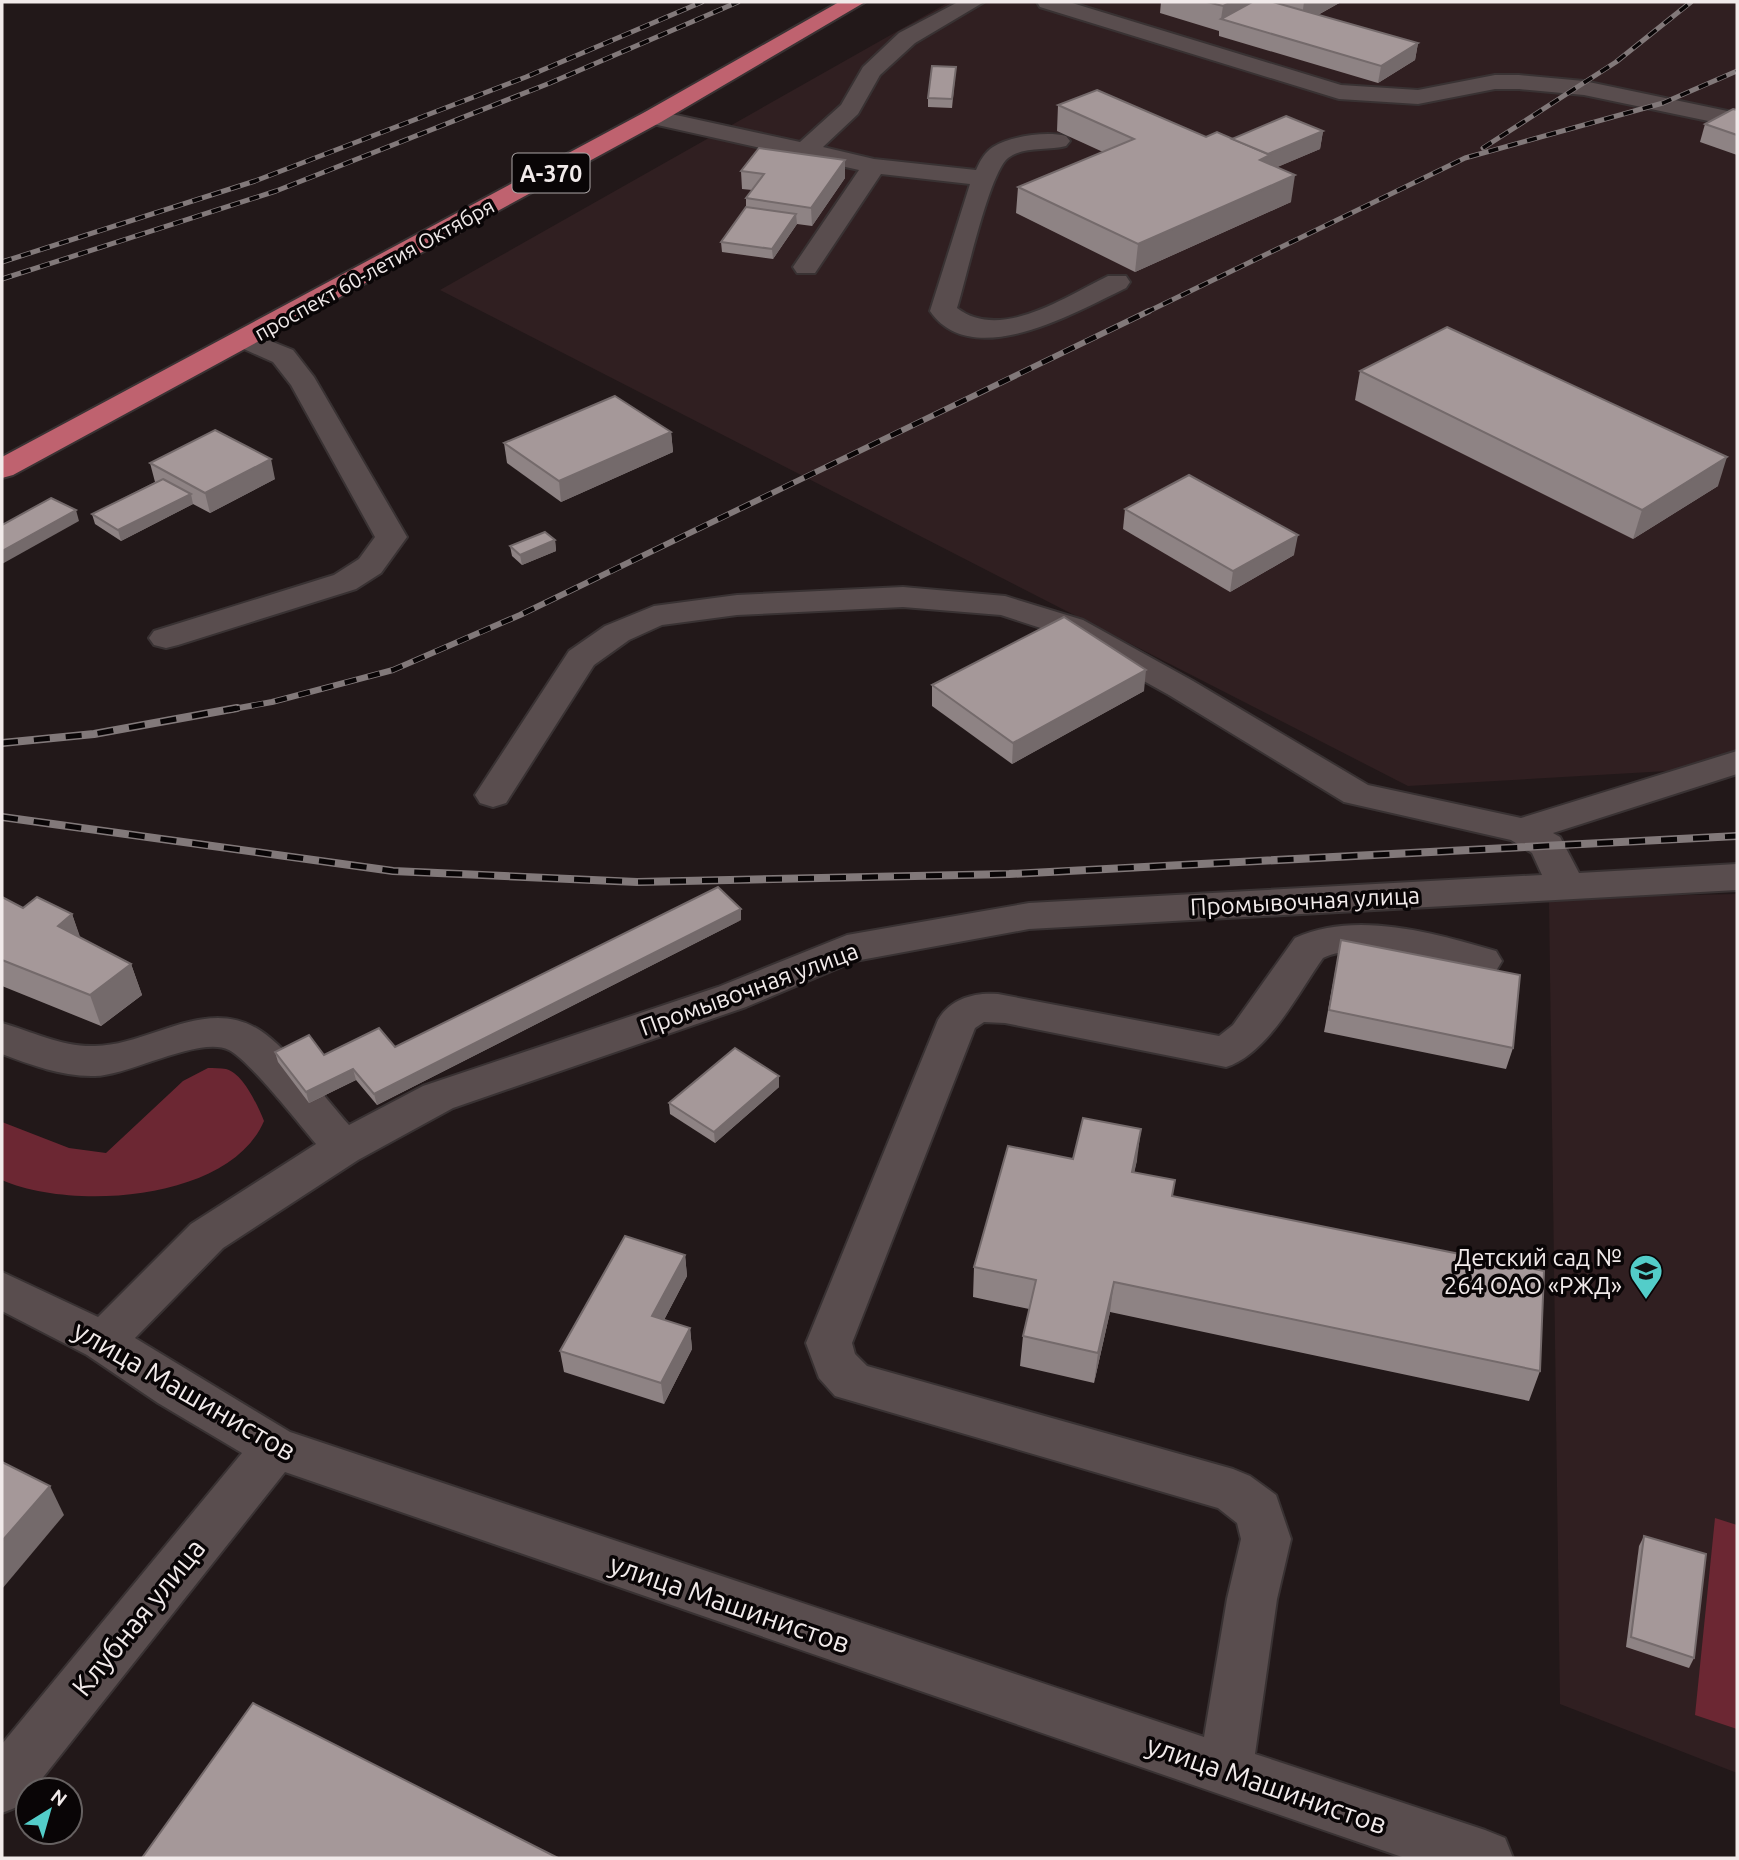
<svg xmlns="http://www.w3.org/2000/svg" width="1739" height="1860" viewBox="0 0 1739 1860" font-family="Ubuntu,sans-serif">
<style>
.built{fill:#301f21}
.green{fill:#6c2733}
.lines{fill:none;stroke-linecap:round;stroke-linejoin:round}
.minor-casing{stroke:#393233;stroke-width:4}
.highway-casing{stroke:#393233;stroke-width:4}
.minor{fill:#594d4e;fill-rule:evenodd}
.highway{fill:#bf626f;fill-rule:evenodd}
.rail-far2-casing{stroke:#82797a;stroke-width:5}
.rail-far1-casing{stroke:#82797a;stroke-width:6}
.rail-casing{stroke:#82797a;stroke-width:8}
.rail-far2{stroke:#090506;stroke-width:3.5;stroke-dasharray:10;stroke-linecap:butt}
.rail-far1{stroke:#090506;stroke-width:4.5;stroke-dasharray:12;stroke-linecap:butt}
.rail{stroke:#090506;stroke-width:5;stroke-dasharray:16;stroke-linecap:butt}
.wall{fill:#8e8384}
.shaded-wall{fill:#746a6b}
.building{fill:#a59899;stroke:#746a6b;stroke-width:2}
.labels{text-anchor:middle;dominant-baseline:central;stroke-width:7;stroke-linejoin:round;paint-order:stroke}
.far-street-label{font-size:21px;fill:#f1eaea;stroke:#090506}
.shield{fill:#090506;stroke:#aba5a6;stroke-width:2}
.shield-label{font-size:23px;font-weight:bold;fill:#f1eaea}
.street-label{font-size:24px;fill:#f1eaea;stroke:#090506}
.poi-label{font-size:24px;fill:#f1eaea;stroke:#090506;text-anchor:end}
.near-street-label{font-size:28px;fill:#f1eaea;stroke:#090506}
</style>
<rect width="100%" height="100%" fill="#221819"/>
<!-- built -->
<g class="built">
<path d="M949,2H1737V767L1408,786L440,290Z"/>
<path d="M1737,894V1773L1560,1704L1549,898Z"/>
</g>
<!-- green -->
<g class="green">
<path d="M208,1068C213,1068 221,1068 226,1069C243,1073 258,1106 264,1121C230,1201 72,1211 2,1180V1122L69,1148L106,1153L183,1081Z"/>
<path d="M1715,1518L1737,1525V1729L1695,1715Z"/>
</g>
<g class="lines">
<defs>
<g id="minor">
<path d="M958,2H984L915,43L880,75L858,114L823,147L874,159L976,170C980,161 985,152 993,147C1011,136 1046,131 1066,136L1070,141L1066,146C1048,151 1023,146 1008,158C989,173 966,280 957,308C1001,342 1066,296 1108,276H1126L1130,282L1126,288C1078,311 972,373 930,311L970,184L881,174L815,273H797L793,267L859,170L653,124L645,122L641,117L645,112L653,110L800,142L841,105L863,67L899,33Z"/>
<path d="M1037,2H1069L1341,85L1418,90L1495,75H1519L1584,81L1737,113V127L1584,95L1519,89H1495L1418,104L1339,99L1040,7Z"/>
<path d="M245,331L293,350L314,377L407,537L381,573L356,589L178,645L166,648L154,645L149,638L154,631L334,575L359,559L375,537L291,385L273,362L235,345L231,339L235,333Z"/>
<path d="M903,587L1005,596L1083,620L1193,681L1368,785L1521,818L1737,751V774L1553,833L1560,837L1579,873L1737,864V890L1029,929L855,961L746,1007L453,1108L358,1160L223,1248L135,1338L290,1432L1204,1737L1227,1599L1241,1539L1237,1523L1218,1508L835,1396L819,1378L806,1343L938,1020C950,999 974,992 998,994L1219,1036L1233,1025L1295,938C1356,910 1434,933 1496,951L1502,961L1496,971L1482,975C1440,966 1363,938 1323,958C1298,993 1268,1054 1226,1067L1005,1023L984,1022L975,1028L852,1343L855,1354L867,1366L1233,1469L1250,1476L1276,1495L1291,1539L1277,1599L1255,1754L1485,1830L1505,1838L1513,1858H1405L285,1472L33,1790H28C28,1805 14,1808 2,1813V1744L242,1453L158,1403L87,1355L2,1311V1272L98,1317L191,1224L316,1144C299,1124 249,1060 229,1050C201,1035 130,1075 95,1076C63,1077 31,1065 2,1054V1023C33,1032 62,1047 95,1046C151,1045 207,995 261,1031C286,1047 328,1101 349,1125L423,1086L718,987L847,935L1029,903L1542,875L1532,853L1511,840L1344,802L1169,695L1059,634L1001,615L903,607L737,615L662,625L629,640L594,665L506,803L493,807L480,803L475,795L569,651L605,626L654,606L737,595Z"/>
</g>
<path id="highway" d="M839,2H865L661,122L13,475L2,478V457L645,112Z"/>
</defs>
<!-- minor casing -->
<use href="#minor" class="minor-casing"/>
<!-- highway casing -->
<use href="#highway" class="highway-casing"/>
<!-- minor -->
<use href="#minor" class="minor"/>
<!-- highway -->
<use href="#highway" class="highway"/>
<defs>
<g id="rail-far2">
<path d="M1483,148L1616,62L1691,2"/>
<path d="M2,262L255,181L526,77L702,2"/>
<path d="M2,279L276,191L550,83L738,2"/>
<path d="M1145,313L1465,158L1663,103L1737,71"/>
</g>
<path id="rail-far1" d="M228,710L272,702L393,670L520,615L1149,311"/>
<g id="rail">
<path d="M2,743L94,734L237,708"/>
<path d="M2,817L393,871L637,882L1009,874L1737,836"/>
</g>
</defs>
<!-- rail-far2 casing -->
<use href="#rail-far2" class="rail-far2-casing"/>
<!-- rail-far1 casing -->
<use href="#rail-far1" class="rail-far1-casing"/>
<!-- rail casing -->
<use href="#rail" class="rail-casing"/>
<!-- rail-far2 -->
<use href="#rail-far2" class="rail-far2"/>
<!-- rail-far1 -->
<use href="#rail-far1" class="rail-far1"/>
<!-- rail -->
<use href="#rail" class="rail"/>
</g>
<!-- wall -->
<g class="wall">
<path d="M1161,2H1341L1318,15L1418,43L1415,60L1378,83L1219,36V31L1160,13Z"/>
<path d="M956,67L952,108L928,107V98Z"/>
<path d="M1058,105L1206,137L1232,139L1323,131L1320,149L1277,167L1291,202L1135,272L1016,213L1018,187L1103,152L1057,131Z"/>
<path d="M1737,110V155L1700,142L1705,124Z"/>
<path d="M741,171L845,178L812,226L797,224L773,259L722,252L721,242L746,207V198L752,190L742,189Z"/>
<path d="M1360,371L1718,486L1633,539L1355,400Z"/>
<path d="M671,432L673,452L561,502L507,463L504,443Z"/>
<path d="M150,463L275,479L210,513L193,504L121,541L95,524L92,514L155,482Z"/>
<path d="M1125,509L1294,555L1230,592L1123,529Z"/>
<path d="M555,540L556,551L522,565L512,556L510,546Z"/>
<path d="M932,685L1144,691L1012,764L932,706Z"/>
<path d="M2,897L23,908L72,914L80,938L131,964L142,995L101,1026L2,986Z"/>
<path d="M741,920L377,1105L356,1080L309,1103L278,1062L275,1052L324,1055L395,1047Z"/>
<path d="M1341,940L1513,1048L1506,1069L1324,1032Z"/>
<path d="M779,1076V1087L715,1143L670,1114L669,1103Z"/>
<path d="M1073,1159L1137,1160L1134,1172L1173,1196L1540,1371L1529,1401L1110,1312L1094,1383L1020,1366L1023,1336L1029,1309L973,1297L974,1267Z"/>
<path d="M685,1255L687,1276L664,1320L690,1328L692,1349L664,1404L564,1372L560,1351Z"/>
<path d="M1644,1536L1694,1658L1689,1668L1626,1647L1639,1546Z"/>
</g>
<!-- shaded-wall -->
<g class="shaded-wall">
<path d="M1232,2H1258L1221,19L1223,6Z"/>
<path d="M1304,2H1341L1301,24Z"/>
<path d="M1418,43L1415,60L1378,83L1381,66Z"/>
<path d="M1323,131L1320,149L1268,171L1256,186L1261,157Z"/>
<path d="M845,160V178L812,226L811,208Z"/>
<path d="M1295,175L1291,202L1135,272L1138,244Z"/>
<path d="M796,214L797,224L773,259L772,249Z"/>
<path d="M671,432L673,452L561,502L559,481Z"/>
<path d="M1727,457L1718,486L1633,539L1642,510Z"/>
<path d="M271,459L275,479L210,513L205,493Z"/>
<path d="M191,494L193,504L121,541L118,530Z"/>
<path d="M76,510L79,521L2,564V551Z"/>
<path d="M1298,535L1294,555L1230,592L1233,571Z"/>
<path d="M555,540L556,551L522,565L520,555Z"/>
<path d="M1146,670L1144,691L1012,764L1013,743Z"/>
<path d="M741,909V920L377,1105L374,1094Z"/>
<path d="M72,914L83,945L58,926Z"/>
<path d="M131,964L142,995L101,1026L90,995Z"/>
<path d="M353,1069L356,1080L309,1103L306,1092Z"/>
<path d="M779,1076V1087L715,1143L714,1132Z"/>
<path d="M1141,1129L1137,1160L1128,1203L1132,1172Z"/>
<path d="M685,1255L687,1276L655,1337L652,1316Z"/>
<path d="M1114,1282L1110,1312L1094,1383L1098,1353Z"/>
<path d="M690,1328L692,1349L664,1404L661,1383Z"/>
<path d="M50,1486L64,1515L2,1589V1541Z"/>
</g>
<!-- building -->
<g class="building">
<path d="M1207,2H1232L1223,6Z"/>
<path d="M1252,2H1273L1418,43L1381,66L1221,19Z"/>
<path d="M932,66L956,67L952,99L928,98Z"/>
<path d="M1097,90L1206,137L1217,132L1270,155L1260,160L1295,175L1138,244L1018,187L1134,139L1058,105Z"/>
<path d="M1733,109L1737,110V135L1705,124Z"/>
<path d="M1286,116L1323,131L1268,154L1232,139Z"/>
<path d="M759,148L845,160L811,208L746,198L764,174L741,171Z"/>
<path d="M746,207L796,214L772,249L721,242Z"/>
<path d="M1447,327L1727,457L1642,510L1360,371Z"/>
<path d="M615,396L671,432L559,481L504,443Z"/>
<path d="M215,430L271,459L205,493L150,463Z"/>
<path d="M1189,475L1298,535L1233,571L1125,509Z"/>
<path d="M163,479L191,494L118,530L92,514Z"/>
<path d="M51,498L76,510L2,551V525Z"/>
<path d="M545,532L555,540L520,555L510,546Z"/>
<path d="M1064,617L1146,670L1013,743L932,685Z"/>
<path d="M718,887L741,909L374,1094L353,1069L306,1092L275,1052L309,1035L324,1055L379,1028L395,1047Z"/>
<path d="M2,897L23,908L37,897L72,914L58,926L131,964L90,995L2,960Z"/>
<path d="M1341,940L1520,975L1513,1048L1329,1010Z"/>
<path d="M735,1048L779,1076L714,1132L669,1103Z"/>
<path d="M1083,1118L1141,1129L1132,1172L1175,1180L1172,1196L1544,1271L1540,1371L1114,1282L1098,1353L1023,1336L1036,1280L974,1267L1008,1146L1073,1159Z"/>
<path d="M625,1236L685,1255L652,1316L690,1328L661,1383L560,1351Z"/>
<path d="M2,1462L50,1486L2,1541Z"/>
<path d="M1644,1536L1706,1554L1694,1658L1631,1637Z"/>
<path d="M253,1703L558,1858H142Z"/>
</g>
<!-- icons -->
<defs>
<symbol id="school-pin" viewBox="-11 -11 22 30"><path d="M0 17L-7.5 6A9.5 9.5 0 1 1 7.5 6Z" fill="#53cdc9" stroke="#090506"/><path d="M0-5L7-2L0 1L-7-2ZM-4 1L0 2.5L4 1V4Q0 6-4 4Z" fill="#111"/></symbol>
</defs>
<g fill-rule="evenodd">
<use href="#school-pin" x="1627" y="1252" width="38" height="52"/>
</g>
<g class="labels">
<!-- far-street labels -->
<g class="far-street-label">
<text transform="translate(374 269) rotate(-29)">проспект 60-летия Октября</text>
</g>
<!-- shield labels -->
<rect class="shield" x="512.5" y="153.5" width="77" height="39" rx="5"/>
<g class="shield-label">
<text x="551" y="173">А-370</text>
</g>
<!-- street labels -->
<g class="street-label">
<text transform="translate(1305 901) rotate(-3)">Промывочная улица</text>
<text transform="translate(749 989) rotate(-20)">Промывочная улица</text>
</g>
<!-- poi labels -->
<g class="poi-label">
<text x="1622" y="1257">Детский сад №<tspan x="1622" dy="28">264 ОАО «РЖД»</tspan></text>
</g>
<!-- near-street labels -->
<g class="near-street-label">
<text transform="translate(185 1390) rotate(30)">улица Машинистов</text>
<text transform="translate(730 1603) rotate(19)">улица Машинистов</text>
<text transform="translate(138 1617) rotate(-51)">Клубная улица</text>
<text transform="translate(1267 1784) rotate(19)">улица Машинистов</text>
</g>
</g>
<!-- border -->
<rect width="1739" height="1860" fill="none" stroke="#f1eaea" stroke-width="7"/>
<!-- north arrow -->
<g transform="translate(49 1811) rotate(37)"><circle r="33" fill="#090506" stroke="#666161" stroke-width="2"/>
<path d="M0-5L12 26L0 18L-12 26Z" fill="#53cdc9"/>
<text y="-10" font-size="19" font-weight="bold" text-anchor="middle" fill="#f1eaea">N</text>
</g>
</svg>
